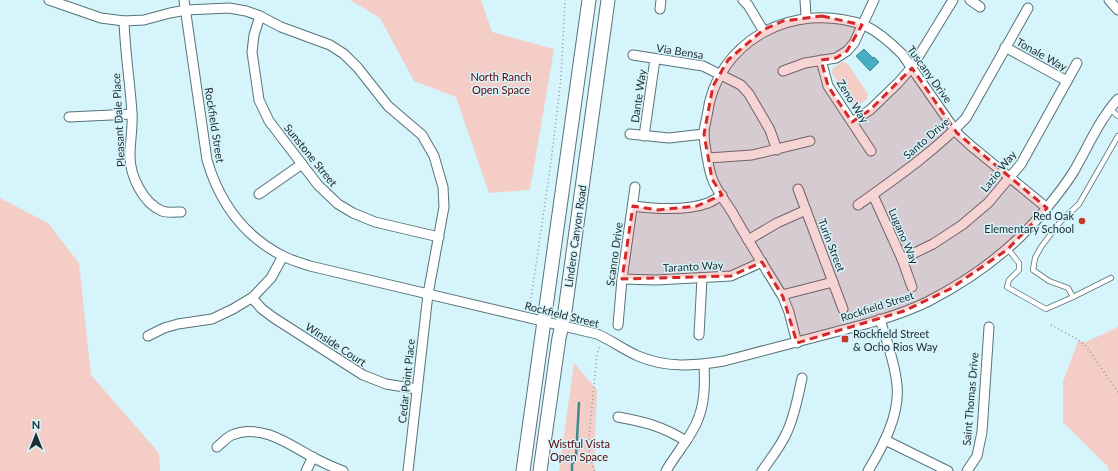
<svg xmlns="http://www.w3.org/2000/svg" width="1118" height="471" viewBox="0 0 1118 471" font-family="Lato,sans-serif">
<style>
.green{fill:#f4cdc6}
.water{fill:#47aec3;stroke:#3c8897}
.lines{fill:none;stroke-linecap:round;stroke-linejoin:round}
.stream{stroke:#3c8897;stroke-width:2.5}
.lane-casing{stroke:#577278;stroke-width:6}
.street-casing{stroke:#577278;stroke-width:11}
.secondary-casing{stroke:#577278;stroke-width:15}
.path{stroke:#859ca1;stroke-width:1.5;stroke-dasharray:1 3;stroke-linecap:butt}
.lane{stroke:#fff;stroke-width:4.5}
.street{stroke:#fff;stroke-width:9}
.secondary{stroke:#fff;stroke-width:13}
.marked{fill:#d62828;fill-opacity:0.2;stroke:#d62828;stroke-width:3;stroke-dasharray:8 5;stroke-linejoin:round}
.poi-dot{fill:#c43828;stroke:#d5f4fb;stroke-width:1.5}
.labels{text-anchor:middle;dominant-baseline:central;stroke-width:3;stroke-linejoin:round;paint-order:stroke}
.street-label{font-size:11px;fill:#222e31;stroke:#d5f4fb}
.park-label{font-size:11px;fill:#5d0100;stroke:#d5f4fb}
.poi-label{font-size:11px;fill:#222e31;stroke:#d5f4fb;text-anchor:end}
</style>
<rect width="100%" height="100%" fill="#d5f4fb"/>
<!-- green -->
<g class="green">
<path d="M350,0H481L492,32L554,49L530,190L489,193L456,97L414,81L380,18Z"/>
<path d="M842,62L847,63L868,94L867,99L857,106L852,105L832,73L833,68Z"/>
<path d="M0,198L48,223L79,263L91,375L159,453L160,471H0Z"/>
<path d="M1118,327V471H1109L1108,467L1063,422V382L1078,341L1086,342Z"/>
<path d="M574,363L597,390L594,464L596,471H559Z"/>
</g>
<!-- water -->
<path class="water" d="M864,49L873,58L874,57L879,62L870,71L856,56Z"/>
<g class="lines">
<!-- stream -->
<path class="stream" d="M572,471V465L576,456L579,403"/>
<defs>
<g id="lane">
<path d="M1110,109L1118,116"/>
<path d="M1008,249L1019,263V270L1009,280L1007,287L1046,309L1073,297L1068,288L1049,281L1033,270L1035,258L1041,247L1060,222L1079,204L1118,136"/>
<path d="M1073,297L1111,278"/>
</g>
<g id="street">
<path d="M49,0L101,18L124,21L144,20L170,13L186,10L229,8L246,11L260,16L281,27L330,45L344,54L358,68L388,106L422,135L434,156L443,187L444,207L428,294L408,471"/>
<path d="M184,0L207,160C219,201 243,235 281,255C290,260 301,263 310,266L597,334C611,340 624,350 638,356C666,368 694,366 724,361C761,351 798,342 835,332C866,324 898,316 927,302C972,279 1013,249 1045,210C1055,198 1066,184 1074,171C1088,147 1099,120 1118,99"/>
<path d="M743,0L748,5L763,30"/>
<path d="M805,0L806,16"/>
<path d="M970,0L980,7"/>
<path d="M1109,0L1118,10"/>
<path d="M660,9L661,0"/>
<path d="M260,16L254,35L252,52L259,100L269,121L318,185L338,204L353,213L375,222L439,237"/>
<path d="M124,21C125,52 130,82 132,113C133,127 130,141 130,156C130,176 143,203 162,211C167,213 175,212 181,212"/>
<path d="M1005,47L1067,81"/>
<path d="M633,55L703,66L741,85L749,94L770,130L777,150"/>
<path d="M821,60L828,86L871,151"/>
<path d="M783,71L805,63L836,58L847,51L854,43L874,0"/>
<path d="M69,117L132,114"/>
<path d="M852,122L870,110L898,83L912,67L953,0"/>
<path d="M630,134L669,138L704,134"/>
<path d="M644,136L655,59"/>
<path d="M708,158L752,155L810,141"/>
<path d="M798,189L843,309"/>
<path d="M259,194L302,164"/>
<path d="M873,195L902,259L912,287"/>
<path d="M858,205C896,178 934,152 966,118L1028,8"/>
<path d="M633,206C656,209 686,211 708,203C713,201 717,198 722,195"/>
<path d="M748,240L777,223L806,210"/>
<path d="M902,259L933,244L962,225L988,203L1021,164L1077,63"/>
<path d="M622,279L656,280L731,276L762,262"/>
<path d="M782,295L833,282"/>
<path d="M252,298L262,309L274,318L363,375L386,384L417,389"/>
<path d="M618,325L622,279L635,187"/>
<path d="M699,335L702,278"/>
<path d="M148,336L164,328L178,324L212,319L233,309L253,297L271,278L283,256"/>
<path d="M797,343L789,312L783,297C766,269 748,241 732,212C725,201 716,190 712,178C709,171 704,141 704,134C704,128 706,121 707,116C716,41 793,0 864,25C879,32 891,43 902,54L957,133L970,145L1047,208"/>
<path d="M618,417C645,422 662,426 686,441"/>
<path d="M885,440L948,471"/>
<path d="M217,447C222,443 227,437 232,435C260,423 289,444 312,457C322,462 332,467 343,471"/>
<path d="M306,471L313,457"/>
<path d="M666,471C675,455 688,441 696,424C705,405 705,385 704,364"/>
<path d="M762,471C771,458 781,446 787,432C795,415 798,396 802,378"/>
<path d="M868,471C883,446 900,415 897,385C895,362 886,340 880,319"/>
<path d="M967,471L977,456L982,432L989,327"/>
</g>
<g id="secondary">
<path d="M523,471L589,0"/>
<path d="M540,471L559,338L565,311L608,0"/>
</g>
</defs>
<!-- lane casing -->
<use href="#lane" class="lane-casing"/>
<!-- street casing -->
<use href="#street" class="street-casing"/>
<!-- secondary casing -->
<use href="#secondary" class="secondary-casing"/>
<!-- path -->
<g class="path">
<path d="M530,306L551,162L561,78L565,0"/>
<path d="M1051,325L1077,339L1086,346L1118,392"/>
<path d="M594,471L588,447L597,354L600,345"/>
</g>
<!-- lane -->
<use href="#lane" class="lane"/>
<!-- street -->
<use href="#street" class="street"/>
<!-- secondary -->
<use href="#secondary" class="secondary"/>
</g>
<!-- marked area -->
<path class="marked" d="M822,16L862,25L847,51L836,58L821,60L828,86L852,122L870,110L912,68L957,133L1047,208L1008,249L950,289L904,311L797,343L783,297L762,262L731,276L622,279L633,206L658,210L697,206L722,195L712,179L704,134L713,86L728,60L763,30L783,21Z"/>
<!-- markers -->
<g class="poi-dot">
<circle cx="1082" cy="221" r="4"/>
<rect x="841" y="335" width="8" height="8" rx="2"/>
</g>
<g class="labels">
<!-- street labels -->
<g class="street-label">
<text transform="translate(680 51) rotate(9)">Via Bensa</text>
<text transform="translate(1042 54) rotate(29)">Tonale Way</text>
<text transform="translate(930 74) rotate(54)">Tuscany Drive</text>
<text transform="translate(638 96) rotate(-82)">Dante Way</text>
<text transform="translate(853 101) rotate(58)">Zeno Way</text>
<text transform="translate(118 120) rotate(-93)">Pleasant Dale Place</text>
<text transform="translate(215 125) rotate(81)">Rockfield Street</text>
<text transform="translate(926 138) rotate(-41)">Santo Drive</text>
<text transform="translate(311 155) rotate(51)">Sunstone Street</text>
<text transform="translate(998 171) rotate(-51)">Lazio Way</text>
<text transform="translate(575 236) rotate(-82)">Lindero Canyon Road</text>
<text transform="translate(904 236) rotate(67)">Lugano Way</text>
<text transform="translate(832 245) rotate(69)">Turin Street</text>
<text transform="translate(614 254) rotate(-82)">Scanno Drive</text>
<text transform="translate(693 266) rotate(-3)">Taranto Way</text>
<text transform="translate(877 306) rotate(-18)">Rockfield Street</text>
<text transform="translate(562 314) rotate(14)">Rockfield Street</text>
<text transform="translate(336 344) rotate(33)">Winside Court</text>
<text transform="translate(406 381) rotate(-84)">Cedar Point Place</text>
<text transform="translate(970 399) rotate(-85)">Saint Thomas Drive</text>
</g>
<!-- park labels -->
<g class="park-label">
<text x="501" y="76">North Ranch<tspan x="501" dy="13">Open Space</tspan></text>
<text x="579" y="443">Wistful Vista<tspan x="579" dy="13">Open Space</tspan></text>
</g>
<!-- poi labels -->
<g class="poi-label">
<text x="1074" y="215">Red Oak<tspan x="1074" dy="13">Elementary School</tspan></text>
<text x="853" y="333" text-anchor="start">Rockfield Street<tspan x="853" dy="13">&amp; Ocho Rios Way</tspan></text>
</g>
</g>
<!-- north arrow -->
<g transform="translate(36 435)" stroke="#d5f4fb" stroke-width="3" paint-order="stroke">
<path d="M0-3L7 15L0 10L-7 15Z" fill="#222e31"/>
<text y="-6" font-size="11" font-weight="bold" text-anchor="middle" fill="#222e31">N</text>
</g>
</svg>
